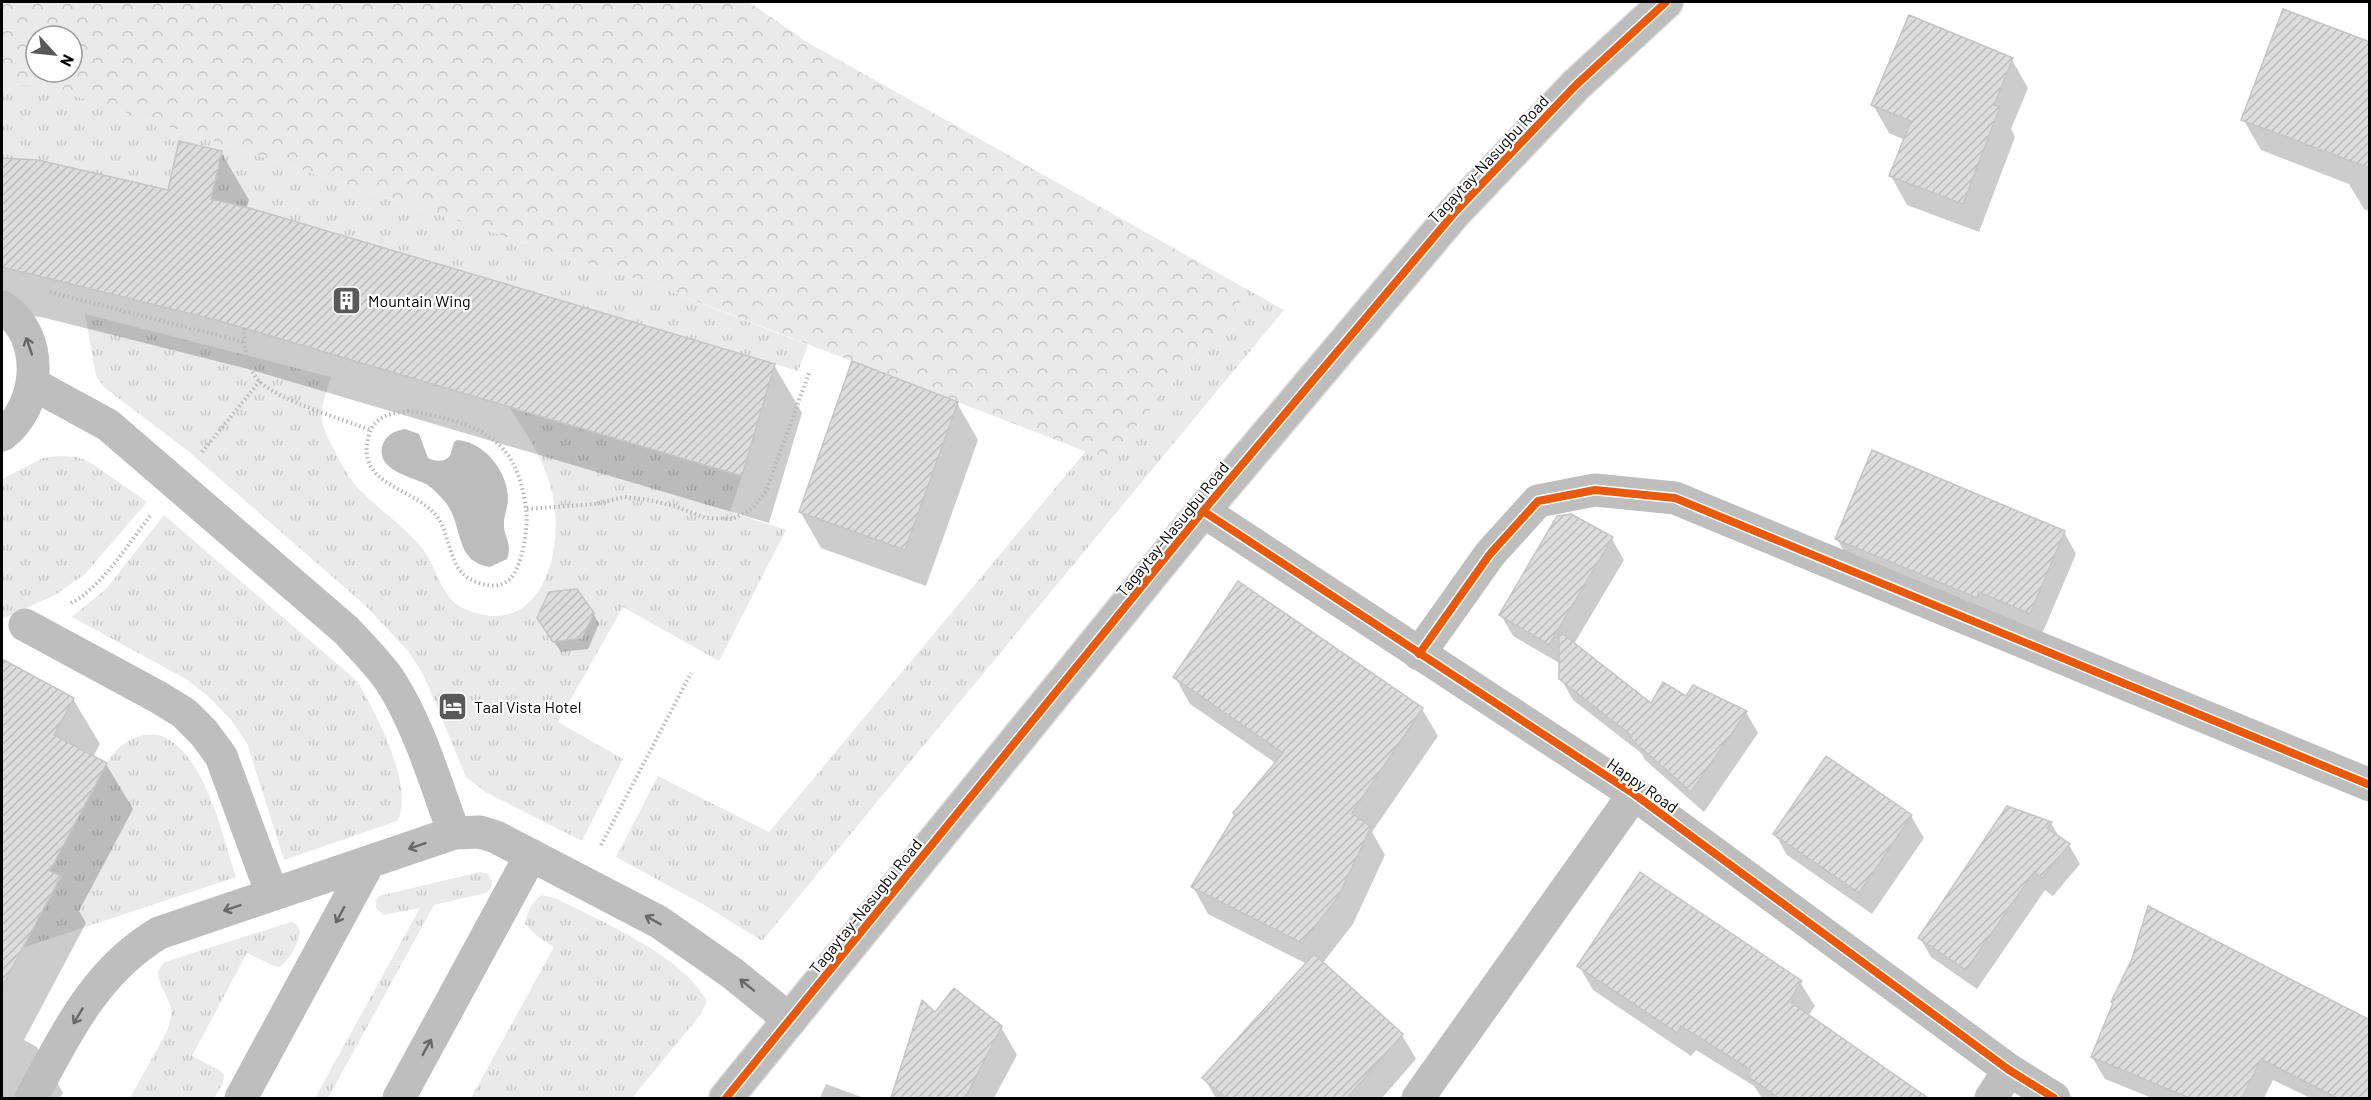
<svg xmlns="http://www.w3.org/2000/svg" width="2371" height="1100" viewBox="0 0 2371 1100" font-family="Barlow,sans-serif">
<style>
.grass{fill:url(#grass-tufts)}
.forest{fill:url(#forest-crowns);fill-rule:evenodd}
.water{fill:#bcbcbc}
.shadow{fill:#0003}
.building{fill:url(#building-hatch);stroke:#c5c5c5;stroke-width:1.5}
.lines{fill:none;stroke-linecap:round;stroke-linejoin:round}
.major-casing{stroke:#dbdbdb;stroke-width:36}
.path{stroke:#b8b8b8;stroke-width:4;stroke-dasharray:1.5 3;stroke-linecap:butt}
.minor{stroke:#bebebe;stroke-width:33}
.major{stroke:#bdbdbd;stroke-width:33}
.cycleway-casing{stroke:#fff;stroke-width:11}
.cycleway{stroke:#e8590c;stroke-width:8}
.oneway{stroke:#686868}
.labels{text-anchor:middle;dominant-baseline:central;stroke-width:4.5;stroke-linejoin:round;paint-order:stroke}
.street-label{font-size:16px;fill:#000;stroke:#fff}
.poi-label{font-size:16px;fill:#000;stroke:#fff;text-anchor:start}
</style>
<defs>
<pattern id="grass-tufts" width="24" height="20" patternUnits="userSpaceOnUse" patternTransform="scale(1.5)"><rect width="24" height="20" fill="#eaeaea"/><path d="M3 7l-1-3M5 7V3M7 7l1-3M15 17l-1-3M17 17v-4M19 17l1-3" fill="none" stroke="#c7c7c7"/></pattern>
<pattern id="forest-crowns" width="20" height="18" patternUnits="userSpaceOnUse" patternTransform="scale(1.5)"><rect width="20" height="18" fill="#eaeaea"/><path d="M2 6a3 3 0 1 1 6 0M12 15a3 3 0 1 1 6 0" fill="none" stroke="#c7c7c7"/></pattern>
<pattern id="building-hatch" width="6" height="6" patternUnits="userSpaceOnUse" patternTransform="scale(1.5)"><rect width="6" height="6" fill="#ddd"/><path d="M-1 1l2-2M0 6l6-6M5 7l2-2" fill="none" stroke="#bcbcbc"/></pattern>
</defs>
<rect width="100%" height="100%" fill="#fff"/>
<!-- grass -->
<g class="grass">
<path d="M2,84L42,85L657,286L808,345L798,371L253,209L211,199L222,151L179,141L168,190L38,160L2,158Z"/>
<path d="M1250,291L1284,310L762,941L706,906L616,857L658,776L769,832L1086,451L1108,460Z"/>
<path d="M85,314L331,377C327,390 320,408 322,421C323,428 327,436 330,442C338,458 347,476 359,489C379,510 403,525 422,548C438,567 440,599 465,609C543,643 567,546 551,488C543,458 527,434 510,408L742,476L730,512L786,530L719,661L623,607L558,722L623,759L582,841L487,793L466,777L423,674L408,651L365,605L188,451L104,387L96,376Z"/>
<path d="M60,456L77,457L88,461L147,502L85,574L55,595L2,619V479L43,458Z"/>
<path d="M164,515L357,681C375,711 416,789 397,821L284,860L247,743L231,720L208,696L186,679L72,617L107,588Z"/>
<path d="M144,735C149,735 157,734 162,736C206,755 222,835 236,877L22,948L61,876L50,871L107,763C117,747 126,740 144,735Z"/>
<path d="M480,872L488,874L492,881L491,889L485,893L434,905L328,1098H315L420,908L383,915L376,908V901L379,896Z"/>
<path d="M542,895L557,899C602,922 682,955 707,1001L701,1014L632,1098H471L554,947L538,937L525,924C527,912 532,901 542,895Z"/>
<path d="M291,922L296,924L300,931C299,943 290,959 280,967L274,966L247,953L192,1056L219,1070L224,1075L223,1083L214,1098H130L166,1033C169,1025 172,1018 171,1009C168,991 148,977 165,962Z"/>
</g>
<!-- forest -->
<path class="forest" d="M2,2H749L807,42L1250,291L1108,460L657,286L42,85L2,84ZM36,36H72V72H36Z"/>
<!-- water -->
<path class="water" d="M405,429L419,434L428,458C436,462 444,462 450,456L454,442L457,440C485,442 508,472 508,499C508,507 504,515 504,523C503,537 513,542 507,559L490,567C454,562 464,527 446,503C440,496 434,489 426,484C411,476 374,470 383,444C387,434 395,431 405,429Z"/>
<!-- shadow -->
<g class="shadow">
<path d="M2370,43V211L2364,209L2349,184L2261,150L2243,119Z"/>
<path d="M2012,60L2028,88L2011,129L2015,137L1979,232L1907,205L1891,176L1905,140L1889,133L1873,105Z"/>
<path d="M221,152L249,200L246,209L774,365L802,413L769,523L248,369L41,317L2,313V159L38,161L169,192Z"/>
<path d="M957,403L978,440L926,586L821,548L800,511Z"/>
<path d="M2064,532L2076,554L2042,634L1849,560L1837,539Z"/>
<path d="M1612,539L1624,560L1574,644L1651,706L1686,698L1746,712L1758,733L1704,812L1645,760L1641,753L1573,700L1561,679V664L1513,636L1501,615Z"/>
<path d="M593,613L599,624L588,649L561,652L545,629Z"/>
<path d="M2,661L73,699L100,744L93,757L106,764L133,809L79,911L86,923L24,1040L37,1047L63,1093L60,1098H2Z"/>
<path d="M1175,677L1422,709L1438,736L1372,832L1385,855L1353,924L1322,964L1402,1035L1416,1059L1382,1098H1216L1204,1078L1307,964L1208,914L1193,887L1277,764L1190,704Z"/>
<path d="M1827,758L1911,816L1924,838L1872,914L1787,855L1775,834Z"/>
<path d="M2051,823L2060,839L2069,845L2080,864L2053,896L2045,890L1977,989L1931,957L1920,938Z"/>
<path d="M1579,966L1800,982L1815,1006L1808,1016L1925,1098H1762L1754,1086L1696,1050L1691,1056L1593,990Z"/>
<path d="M922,1003L935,1014L1001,1027L1017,1055L994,1098H893Z"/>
<path d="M2370,1022V1098H2310L2273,1080L2264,1098H2152L2105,1079L2092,1057Z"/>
<path d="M826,1084L864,1098H820Z"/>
</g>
<!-- building -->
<g class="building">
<path d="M2283,9L2370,42V168L2241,120Z"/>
<path d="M1909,15L2013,58L1994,105L2000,107L1963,204L1889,176L1911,121L1871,105Z"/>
<path d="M179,141L222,151L211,199L253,209L775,364L742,476L220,321L2,267V158L38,160L168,190Z"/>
<path d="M852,361L958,402L905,550L799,512Z"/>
<path d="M1872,450L2065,531L2030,614L1979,592L1977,598L1835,539Z"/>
<path d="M1571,514L1613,537L1549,645L1499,615L1557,516Z"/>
<path d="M1238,581L1423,708L1352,813L1371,827L1338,897L1302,943L1191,887L1235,815L1233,813L1283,753L1173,677Z"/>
<path d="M577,589L594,613L582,638L553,642L537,618L549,592Z"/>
<path d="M1559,631L1651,703L1663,682L1686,696L1693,685L1747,711L1691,792L1630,738L1632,736L1559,679Z"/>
<path d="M2,659L74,698L54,735L107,763L50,871L61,876L2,987Z"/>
<path d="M1826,756L1912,815L1859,893L1773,834Z"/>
<path d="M2007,806L2052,822L2047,828L2070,844L2042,878L2034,872L1966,970L1918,938Z"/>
<path d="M1640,872L1802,981L1789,1001L1928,1098H1779L1747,1076L1751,1070L1681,1026L1677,1033L1577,966Z"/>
<path d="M2148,906L2370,1020V1098H2337L2261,1059L2242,1098H2189L2091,1057L2113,1003L2111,1002L2132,959Z"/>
<path d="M1314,954L1403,1034L1347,1098H1226L1202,1078Z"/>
<path d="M954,988L1002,1026L965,1098H891L922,1000L935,1012Z"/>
</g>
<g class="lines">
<defs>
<path id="major" d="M726,1098L1203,511L1455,212L1576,85L1666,2"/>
</defs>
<!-- major casing -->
<use href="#major" class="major-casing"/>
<!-- path -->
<g class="path">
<path d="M50,292L244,342"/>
<path d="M244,328C244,346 246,367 259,381C281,402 341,418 370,430"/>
<path d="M408,411C440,416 482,424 504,450C517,464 524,490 526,509C529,526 522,567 510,579C499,589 484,586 472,580C449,570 451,537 438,518C415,486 354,487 369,435C374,416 391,413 408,411Z"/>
<path d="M202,452L260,381"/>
<path d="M527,509L595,504L624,497L650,500L677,507L706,518L733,519L753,508L766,491L809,373"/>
<path d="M71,603C101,588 129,543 150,516"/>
<path d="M601,845L691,673"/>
</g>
<!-- minor -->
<g class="minor">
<path d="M2,307C46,335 41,406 2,435"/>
<path d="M33,384L108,425L346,630C361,646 376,661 389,679C419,725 435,782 454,833"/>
<path d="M1203,511L1634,794L2009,1070L2054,1098"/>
<path d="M25,625L158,697L184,713L204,733L221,756L272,894"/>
<path d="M1419,654L1490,554L1538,501L1595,490L1675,498L2370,785"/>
<path d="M31,1098C66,1035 94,972 159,933L454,833L480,832L496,837L659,922L732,973L790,1020"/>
<path d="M241,1098L368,864"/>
<path d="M399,1098L531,855"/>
<path d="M1418,1098L1634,794"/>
<path d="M1991,1098L2009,1070"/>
</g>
<!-- major -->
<use href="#major" class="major"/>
<defs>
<g id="cycleway">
<path d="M1203,511L1634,794L2009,1070L2054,1098"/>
<path d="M1419,654L1490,554L1538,501L1595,490L1675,498L2370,785"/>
<path d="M726,1098L1203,511L1455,212L1576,85L1666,2"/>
</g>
</defs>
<!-- cycleway casing -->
<use href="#cycleway" class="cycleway-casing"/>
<!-- cycleway -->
<use href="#cycleway" class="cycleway"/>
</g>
<!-- one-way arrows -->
<defs><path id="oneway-shaft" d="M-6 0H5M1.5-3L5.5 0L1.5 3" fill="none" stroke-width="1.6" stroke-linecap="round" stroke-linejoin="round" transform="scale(1.5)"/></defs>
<g class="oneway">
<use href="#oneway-shaft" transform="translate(29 346) rotate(-109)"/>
<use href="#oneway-shaft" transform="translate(417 846) rotate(161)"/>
<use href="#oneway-shaft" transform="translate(232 908) rotate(161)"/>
<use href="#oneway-shaft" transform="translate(340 915) rotate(118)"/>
<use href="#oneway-shaft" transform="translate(653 920) rotate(-151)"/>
<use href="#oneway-shaft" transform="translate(747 985) rotate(-141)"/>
<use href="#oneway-shaft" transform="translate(78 1016) rotate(121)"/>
<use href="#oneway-shaft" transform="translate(427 1047) rotate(-61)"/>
</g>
<!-- icons -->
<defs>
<symbol id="building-square" viewBox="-11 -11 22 22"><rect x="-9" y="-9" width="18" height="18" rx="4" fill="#595959" stroke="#fff"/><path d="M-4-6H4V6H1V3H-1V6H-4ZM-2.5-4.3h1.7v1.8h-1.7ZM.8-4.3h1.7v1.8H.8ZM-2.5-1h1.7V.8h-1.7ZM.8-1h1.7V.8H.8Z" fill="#fff"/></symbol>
<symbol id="hotel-square" viewBox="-11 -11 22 22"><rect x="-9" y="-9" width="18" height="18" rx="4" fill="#595959" stroke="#fff"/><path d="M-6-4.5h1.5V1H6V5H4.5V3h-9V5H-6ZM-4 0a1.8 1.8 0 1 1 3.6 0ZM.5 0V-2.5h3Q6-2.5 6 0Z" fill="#fff"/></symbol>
</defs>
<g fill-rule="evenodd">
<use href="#building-square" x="330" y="284" width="33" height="33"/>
<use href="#hotel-square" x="436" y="690" width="33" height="33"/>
</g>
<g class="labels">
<!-- street labels -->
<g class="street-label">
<text transform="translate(1488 159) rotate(-47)">Tagaytay-Nasugbu Road</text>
<text transform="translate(1172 529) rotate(-51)">Tagaytay-Nasugbu Road</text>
<text transform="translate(1643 785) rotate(35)">Happy Road</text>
<text transform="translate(865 906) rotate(-51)">Tagaytay-Nasugbu Road</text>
</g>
<!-- poi labels -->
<g class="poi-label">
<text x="368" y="300">Mountain Wing</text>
<text x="474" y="706">Taal Vista Hotel</text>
</g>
</g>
<!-- border -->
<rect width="2371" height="1100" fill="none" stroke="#000000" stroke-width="6"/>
<!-- north arrow -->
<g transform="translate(54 54) rotate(117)"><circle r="28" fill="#ffffff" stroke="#999999" stroke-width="1.5"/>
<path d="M0-4.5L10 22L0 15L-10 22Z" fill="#595959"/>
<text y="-9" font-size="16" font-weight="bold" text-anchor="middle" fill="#000000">N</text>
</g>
</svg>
